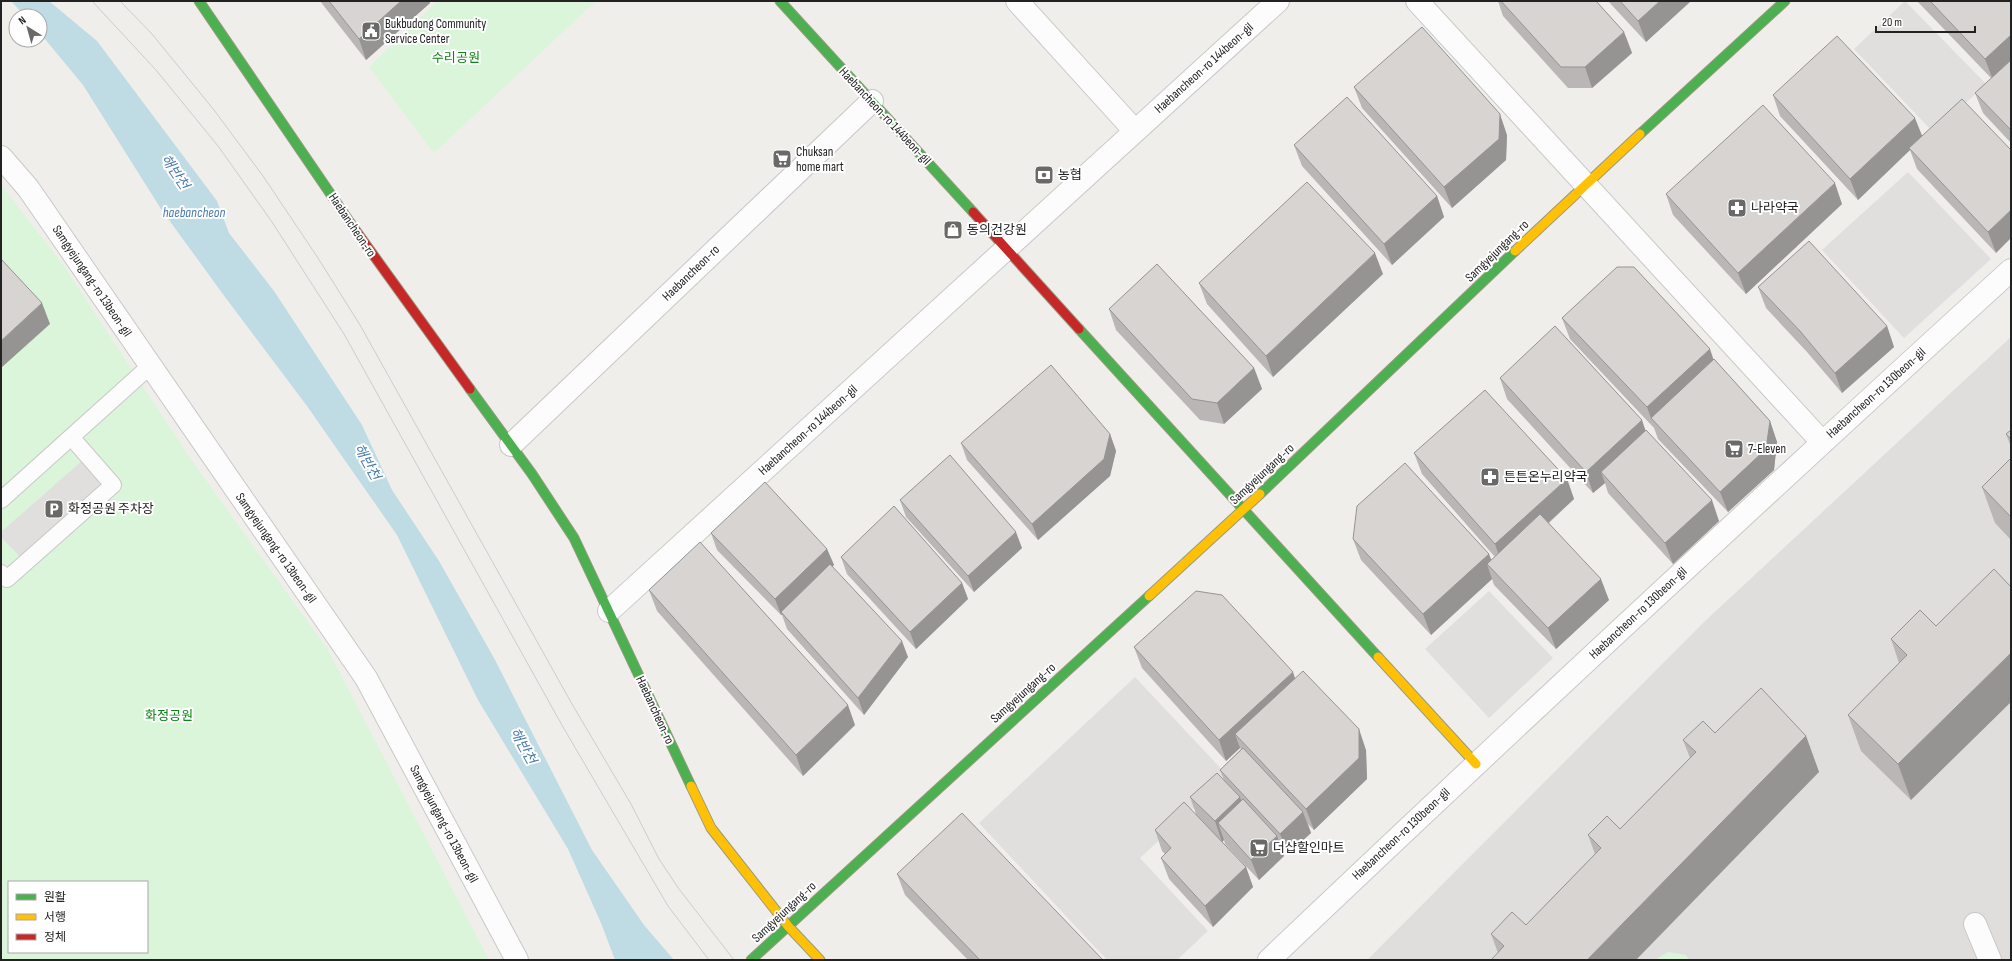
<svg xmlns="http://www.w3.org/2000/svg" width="2012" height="961" viewBox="0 0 2012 961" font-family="'Sofia Sans Condensed','Noto Sans KR',sans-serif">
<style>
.residential{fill:#dfdedc}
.park{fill:#daf5da;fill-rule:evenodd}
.parking{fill:#e0dfde}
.water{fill:#bfdbe3}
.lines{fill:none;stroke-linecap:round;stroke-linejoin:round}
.lane-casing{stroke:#c9c8c7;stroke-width:18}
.street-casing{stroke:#c9c8c7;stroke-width:24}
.fast-casing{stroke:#999a82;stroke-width:11}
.slow-casing{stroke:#999a82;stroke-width:11}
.jam-casing{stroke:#999a82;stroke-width:11}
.lane{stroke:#fdfcfc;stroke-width:16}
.street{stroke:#fdfcfc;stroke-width:22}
.fast{stroke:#4caf50;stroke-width:9}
.slow{stroke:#ffc107;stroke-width:9}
.jam{stroke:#c62828;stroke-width:9}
.tram{stroke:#ccc;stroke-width:1}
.wall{fill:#b9b6b5}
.shaded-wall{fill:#969493}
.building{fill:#d7d4d2;stroke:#969493}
.labels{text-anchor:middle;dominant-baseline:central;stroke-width:4;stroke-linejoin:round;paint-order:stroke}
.poi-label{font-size:13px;fill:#222;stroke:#fff;text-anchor:start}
.park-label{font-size:13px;fill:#0c8416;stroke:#fff}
.street-label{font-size:13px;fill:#222;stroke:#fff}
.water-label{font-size:14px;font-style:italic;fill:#4a7aab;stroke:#fff}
</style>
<rect width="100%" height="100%" fill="#f0eeeb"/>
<!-- residential -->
<path class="residential" d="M2011,337V960H1367L1705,621Z"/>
<!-- park -->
<g class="park">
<path d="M438,1H596L434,153L369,67Z"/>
<path d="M1,185L62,263L190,458L328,650L489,960H1ZM9,882H147V952H9Z"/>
<path d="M1668,952L1686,955L1689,960H1655Z"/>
</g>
<!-- parking -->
<g class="parking">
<path d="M1905,1L1986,84L1934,133L1854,49Z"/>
<path d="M1908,172L1991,259L1904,338L1822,250Z"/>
<path d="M82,461L106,485L23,560L1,537V532Z"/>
<path d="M1489,591L1553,658L1489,718L1425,649Z"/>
<path d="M1135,677L1228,776L1140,858L1208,931L1177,960H1107L979,823Z"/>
</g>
<!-- water -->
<path class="water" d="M11,1H49L97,41L217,201L229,233L274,291L362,425L392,490L439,561L494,658L592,850L644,925L674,960H615L601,923L568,849L478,700L397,535L307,406L225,297L161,209L83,85L40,33V16H25Z"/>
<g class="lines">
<defs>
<g id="lane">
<path d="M1,500L150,366"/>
<path d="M1,573L7,579L113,485L72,438"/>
</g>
<g id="street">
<path d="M1017,1L1135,131"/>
<path d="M1417,1L1822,442"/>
<path d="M1,157L28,188L366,678L517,960"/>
<path d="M511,445L872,101"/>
<path d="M609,611L1278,1"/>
<path d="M1975,924L1990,960"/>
<path d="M1269,960C1514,727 1761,498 2011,270"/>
</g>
<g id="fast">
<path d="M199,1L351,224"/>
<path d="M780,1L973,212"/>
<path d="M1640,134L1785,1"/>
<path d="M1079,329L1378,657"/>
<path d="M470,389L532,474L574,538L691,786"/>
<path d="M1260,494L1515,251"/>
<path d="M751,960L1149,596"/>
</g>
<g id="slow">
<path d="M1515,251L1640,134"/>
<path d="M1149,596L1260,494"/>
<path d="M1378,657L1476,764"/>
<path d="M691,786L711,828L788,926L820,960"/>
</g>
<g id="jam">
<path d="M973,212L1079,329"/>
<path d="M351,224L470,389"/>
</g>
</defs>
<!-- lane casing -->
<use href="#lane" class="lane-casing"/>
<!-- street casing -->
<use href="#street" class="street-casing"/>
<!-- fast casing -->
<use href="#fast" class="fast-casing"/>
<!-- slow casing -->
<use href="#slow" class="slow-casing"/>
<!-- jam casing -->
<use href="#jam" class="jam-casing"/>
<!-- lane -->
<use href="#lane" class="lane"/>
<!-- street -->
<use href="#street" class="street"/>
<!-- fast -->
<use href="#fast" class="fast"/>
<!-- slow -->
<use href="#slow" class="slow"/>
<!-- jam -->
<use href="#jam" class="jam"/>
<!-- tram -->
<g class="tram">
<path d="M92,1L156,70L218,146L272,222L344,334L563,727L668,906L709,960"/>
<path d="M120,1L152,34L214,110L263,176L318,258L360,325L572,704L631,804L659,859L679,889L734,960"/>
</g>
</g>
<!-- wall -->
<g class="wall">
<path d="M320,1H429L430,3L366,60Z"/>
<path d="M1498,1H1596L1624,32L1632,53L1592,88H1568L1503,16Z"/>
<path d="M1608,1H1691L1646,42Z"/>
<path d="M1917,1H2011V143L1983,113L1975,93L1991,78Z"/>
<path d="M1354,87L1507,135L1506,160L1452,208L1362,108Z"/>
<path d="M1773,95L1922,136L1962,99L1996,253L1917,169L1910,150L1858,200L1780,116Z"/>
<path d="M1294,145L1437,196L1444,217L1392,265L1302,166Z"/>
<path d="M1666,194L1842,204L1746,294L1673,215Z"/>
<path d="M1383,274L1273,377L1207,304L1199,283Z"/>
<path d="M1758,287L1887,326L1894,347L1842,393L1807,352L1766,308Z"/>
<path d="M1109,309L1254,368L1262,389L1224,424L1200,420L1116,330Z"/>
<path d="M1562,318L1713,359L1770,421L1777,442L1774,470L1728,512L1658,439L1654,428L1570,339Z"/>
<path d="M1500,378L1646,431L1719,521L1673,564L1608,493L1605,483L1593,493L1507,399Z"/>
<path d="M2011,430V447L2006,434Z"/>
<path d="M1110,434L1116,451L1110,476L1038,540L967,460L961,443Z"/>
<path d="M1414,453L1567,479L1574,499L1549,523L1609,600L1556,649L1494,585L1492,579L1431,635L1361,560L1353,539L1491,560L1495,557L1422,474Z"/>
<path d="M2011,458V540L1995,523L1982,487Z"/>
<path d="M900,500L1022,548L974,592L906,517Z"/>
<path d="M711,533L827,549L834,565L832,567L908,657L864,715L787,629L782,615H781L717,550Z"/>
<path d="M841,557L962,583L968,599L916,649L847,574Z"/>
<path d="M649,590L855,725L803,776L657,611Z"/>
<path d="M1920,610L1911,800L1861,751L1848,715L1899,663L1891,639Z"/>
<path d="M1134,647L1295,679L1366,750L1367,779L1314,830L1308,824L1311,833L1288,854L1281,847L1284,856L1259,880L1225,844L1224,840L1222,842L1246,867L1253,887L1213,927L1169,879L1161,858L1165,854L1162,851L1155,830L1196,814L1190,797L1224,780L1220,770L1241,749L1240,748L1226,761L1142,668Z"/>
<path d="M1715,733L1806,736L1819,772L1498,953L1491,934L1526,925L1595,854L1588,835L1620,829L1690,758L1683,740Z"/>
<path d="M897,874L1103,960H968L905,895Z"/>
</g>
<!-- shaded-wall -->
<g class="shaded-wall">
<path d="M401,1H429L430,3L366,60L359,39Z"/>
<path d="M1660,1H1691L1646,42L1638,21Z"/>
<path d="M1624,32L1632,53L1592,88L1585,67Z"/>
<path d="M2011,35V63L1993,80L1985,59Z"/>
<path d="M1500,114L1507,135L1506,160L1452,208L1444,187Z"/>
<path d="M1915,118L1923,138L1909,148L1910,150L1858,200L1850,179Z"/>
<path d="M1835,183L1842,204L1746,294L1738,273Z"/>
<path d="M1437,196L1444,217L1392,265L1384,244Z"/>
<path d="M2011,210V238L1996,253L1988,232Z"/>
<path d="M1375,253L1383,274L1273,377L1266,356Z"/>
<path d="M42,303L50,324L1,368V341Z"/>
<path d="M1887,326L1894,347L1842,393L1835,373Z"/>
<path d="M1710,349L1717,370L1651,418L1647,407Z"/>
<path d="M1254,368L1262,389L1224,424L1217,403Z"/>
<path d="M1642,420L1649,441L1601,472L1605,483L1593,493L1586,472Z"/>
<path d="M1770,421L1777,442L1774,470L1728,512L1720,492Z"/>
<path d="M1110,434L1116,451L1110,476L1038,540L1032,524Z"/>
<path d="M1567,479L1574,499L1502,565L1495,544Z"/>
<path d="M1712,500L1719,521L1673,564L1665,543Z"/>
<path d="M1016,532L1022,548L974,592L968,576Z"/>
<path d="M827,549L834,565L783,614L781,612L782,615H781L775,599Z"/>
<path d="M1489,554L1497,574L1487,564L1492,579L1431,635L1423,614Z"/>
<path d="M1601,579L1609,600L1556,649L1548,628Z"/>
<path d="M962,583L968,599L916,649L910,632Z"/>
<path d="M902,641L908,657L864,715L858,698Z"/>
<path d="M2011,653V702L1911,800L1898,764Z"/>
<path d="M1293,672L1300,693L1235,734L1240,748L1226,761L1219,740Z"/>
<path d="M848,705L855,725L803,776L796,755Z"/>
<path d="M1359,729L1366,750L1367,779L1314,830L1306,809Z"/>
<path d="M1806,736L1819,772L1636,960H1587Z"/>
<path d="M1240,797L1247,818L1218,823L1224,840L1222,842L1215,821Z"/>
<path d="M1303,812L1311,833L1288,854L1280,834Z"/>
<path d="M1277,836L1284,856L1259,880L1251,860Z"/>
<path d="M1246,867L1253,887L1213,927L1205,906Z"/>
</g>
<!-- building -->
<g class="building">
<path d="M329,1H401L359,39Z"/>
<path d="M1501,1H1596L1624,32L1585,67H1561Z"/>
<path d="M1620,1H1660L1638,21Z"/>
<path d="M1930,1H2011V35L1985,59Z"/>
<path d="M1422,27L1500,114L1499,139L1444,187L1354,87Z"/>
<path d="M1837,36L1915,118L1850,179L1773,95Z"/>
<path d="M2011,60V130L1975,93Z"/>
<path d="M1347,97L1437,196L1384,244L1294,145Z"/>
<path d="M1962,99L2011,150V210L1988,232L1909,148Z"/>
<path d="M1763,105L1835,183L1738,273L1666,194Z"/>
<path d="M1307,182L1375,253L1266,356L1199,283Z"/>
<path d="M1809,241L1887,326L1835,373L1800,331L1758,287Z"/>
<path d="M1,259L42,303L1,341Z"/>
<path d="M1157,264L1254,368L1217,403L1192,399L1109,309Z"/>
<path d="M1617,267H1634L1710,349L1647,407L1562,318Z"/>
<path d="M1555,326L1642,420L1586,472L1500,378Z"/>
<path d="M1714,359L1770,421L1766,449L1720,492L1651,418Z"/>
<path d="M1051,365L1110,434L1104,459L1032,524L961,443Z"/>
<path d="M1485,390L1567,479L1495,544L1414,453Z"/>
<path d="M1646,430L1712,500L1665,543L1601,472Z"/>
<path d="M2011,430V439L2006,434Z"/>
<path d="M950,455L1016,532L968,576L900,500Z"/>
<path d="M2011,458V517L1982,487Z"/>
<path d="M1405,463L1489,554L1423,614L1353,539L1357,506Z"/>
<path d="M765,482L827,549L775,599L711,533Z"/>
<path d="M894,506L962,583L910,632L841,557Z"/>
<path d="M1540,514L1601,579L1548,628L1487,564Z"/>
<path d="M700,542L848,705L796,755L649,590Z"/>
<path d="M830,564L902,641L858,698L781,612Z"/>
<path d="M1994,569L2011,587V653L1898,764L1848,715L1907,655L1891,639L1920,610L1936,626Z"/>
<path d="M1196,591L1222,595L1293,672L1219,740L1134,647Z"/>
<path d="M1303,671L1359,729V758L1306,809L1235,734Z"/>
<path d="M1761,688L1806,736L1587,960H1491L1504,946L1491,934L1512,912L1526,925L1601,848L1588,835L1607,816L1620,829L1696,752L1683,740L1703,721L1715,733Z"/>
<path d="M1243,748L1303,812L1280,834L1220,770Z"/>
<path d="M1217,773L1240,797L1215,821L1190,797Z"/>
<path d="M1243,799L1277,836L1251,860L1218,823Z"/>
<path d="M1184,802L1246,867L1205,906L1161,858L1171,848L1155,830Z"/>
<path d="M962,813L1103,960H980L897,874Z"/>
</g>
<!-- icons -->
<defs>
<symbol id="civic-square" viewBox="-11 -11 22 22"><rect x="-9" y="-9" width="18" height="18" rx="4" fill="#6a6968" stroke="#fff"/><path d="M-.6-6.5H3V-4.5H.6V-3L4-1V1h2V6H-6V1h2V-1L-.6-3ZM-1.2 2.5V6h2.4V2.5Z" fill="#fff"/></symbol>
<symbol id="supermarket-square" viewBox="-11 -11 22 22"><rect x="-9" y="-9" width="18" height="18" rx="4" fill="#6a6968" stroke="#fff"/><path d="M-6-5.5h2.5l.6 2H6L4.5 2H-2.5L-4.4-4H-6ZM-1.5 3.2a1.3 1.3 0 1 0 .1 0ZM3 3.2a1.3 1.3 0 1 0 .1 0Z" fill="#fff"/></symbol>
<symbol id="bank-square" viewBox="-11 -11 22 22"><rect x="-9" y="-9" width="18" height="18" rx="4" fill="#6a6968" stroke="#fff"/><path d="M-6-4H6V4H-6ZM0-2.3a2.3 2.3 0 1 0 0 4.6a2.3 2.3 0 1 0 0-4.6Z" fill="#fff"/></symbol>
<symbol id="pharmacy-square" viewBox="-11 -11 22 22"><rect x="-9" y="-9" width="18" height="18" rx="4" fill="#6a6968" stroke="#fff"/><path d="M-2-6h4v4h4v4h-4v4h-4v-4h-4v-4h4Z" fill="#fff"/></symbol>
<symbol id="shop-square" viewBox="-11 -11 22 22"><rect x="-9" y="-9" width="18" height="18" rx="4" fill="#6a6968" stroke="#fff"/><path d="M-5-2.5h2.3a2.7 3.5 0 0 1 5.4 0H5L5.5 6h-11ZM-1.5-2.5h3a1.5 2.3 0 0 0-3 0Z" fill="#fff"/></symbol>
<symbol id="parking-square" viewBox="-11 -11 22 22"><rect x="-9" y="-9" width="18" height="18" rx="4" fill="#6a6968" stroke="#fff"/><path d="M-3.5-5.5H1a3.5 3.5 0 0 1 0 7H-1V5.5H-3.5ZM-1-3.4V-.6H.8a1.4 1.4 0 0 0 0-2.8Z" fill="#fff"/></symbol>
</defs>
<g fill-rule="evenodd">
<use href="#civic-square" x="360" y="20" width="22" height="22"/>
<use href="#supermarket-square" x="771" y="148" width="22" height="22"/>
<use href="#bank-square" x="1033" y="164" width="22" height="22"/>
<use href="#pharmacy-square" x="1726" y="197" width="22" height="22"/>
<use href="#shop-square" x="942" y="219" width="22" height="22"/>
<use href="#supermarket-square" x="1723" y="438" width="22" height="22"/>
<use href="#pharmacy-square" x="1479" y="466" width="22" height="22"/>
<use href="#parking-square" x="43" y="498" width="22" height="22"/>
<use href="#supermarket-square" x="1248" y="837" width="22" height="22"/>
</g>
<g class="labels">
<!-- poi labels -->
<g class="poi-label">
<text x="385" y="24">Bukbudong Community<tspan x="385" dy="15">Service Center</tspan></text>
<text x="796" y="152">Chuksan<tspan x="796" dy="15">home mart</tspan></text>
<text x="1058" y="175">농협</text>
<text x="1751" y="208">나라약국</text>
<text x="967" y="230">동의건강원</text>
<text x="1748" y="449">7-Eleven</text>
<text x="1504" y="477">튼튼온누리약국</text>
<text x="68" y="509">화정공원 주차장</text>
<text x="1273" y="848">더샵할인마트</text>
</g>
<!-- park labels -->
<g class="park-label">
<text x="456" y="58">수리공원</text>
<text x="169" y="716">화정공원</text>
</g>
<!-- street labels -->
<g class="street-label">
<text transform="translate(1204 68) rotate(-42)">Haebancheon-ro 144beon-gil</text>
<text transform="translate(885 116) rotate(47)">Haebancheon-ro 144beon-gil</text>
<text transform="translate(352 225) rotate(56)">Haebancheon-ro</text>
<text transform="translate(1497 251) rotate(-44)">Samgyejungang-ro</text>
<text transform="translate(691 273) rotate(-44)">Haebancheon-ro</text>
<text transform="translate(92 281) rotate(56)">Samgyejungang-ro 13beon-gil</text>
<text transform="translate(1876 393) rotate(-42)">Haebancheon-ro 130beon-gil</text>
<text transform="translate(808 430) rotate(-42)">Haebancheon-ro 144beon-gil</text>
<text transform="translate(1262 474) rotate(-43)">Samgyejungang-ro</text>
<text transform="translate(276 548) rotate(55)">Samgyejungang-ro 13beon-gil</text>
<text transform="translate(1638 613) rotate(-43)">Haebancheon-ro 130beon-gil</text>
<text transform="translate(1023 693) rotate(-42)">Samgyejungang-ro</text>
<text transform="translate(655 710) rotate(65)">Haebancheon-ro</text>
<text transform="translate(444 824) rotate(62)">Samgyejungang-ro 13beon-gil</text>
<text transform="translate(1401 834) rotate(-43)">Haebancheon-ro 130beon-gil</text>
<text transform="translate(784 912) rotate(-43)">Samgyejungang-ro</text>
</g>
<!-- water labels -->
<g class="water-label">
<text transform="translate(175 172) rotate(56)">해반천</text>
<text x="194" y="212">haebancheon</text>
<text transform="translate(367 462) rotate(61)">해반천</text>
<text transform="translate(523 746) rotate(61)">해반천</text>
</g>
</g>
<!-- border -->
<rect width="2012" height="961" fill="none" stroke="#222222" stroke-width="4"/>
<!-- legend -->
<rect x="8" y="881" width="140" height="72" fill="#ffffff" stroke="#a7a7a7"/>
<rect x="16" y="894" width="20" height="6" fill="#4caf50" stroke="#a7a7a7"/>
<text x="44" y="901" font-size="12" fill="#222222">원활</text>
<rect x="16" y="914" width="20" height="6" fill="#ffc107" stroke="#a7a7a7"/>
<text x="44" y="921" font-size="12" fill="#222222">서행</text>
<rect x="16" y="934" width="20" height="6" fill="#c62828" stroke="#a7a7a7"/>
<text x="44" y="941" font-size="12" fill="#222222">정체</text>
<!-- north arrow -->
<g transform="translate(28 28) rotate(323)"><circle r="19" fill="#ffffff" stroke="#a7a7a7"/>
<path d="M0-3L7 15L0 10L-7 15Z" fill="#6a6968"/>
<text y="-6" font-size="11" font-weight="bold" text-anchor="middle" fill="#222222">N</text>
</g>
<!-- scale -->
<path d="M1876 26v6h99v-6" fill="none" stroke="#222222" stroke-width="2"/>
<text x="1882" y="26" font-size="12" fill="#222222" stroke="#ffffff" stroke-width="3" paint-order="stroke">20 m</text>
</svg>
